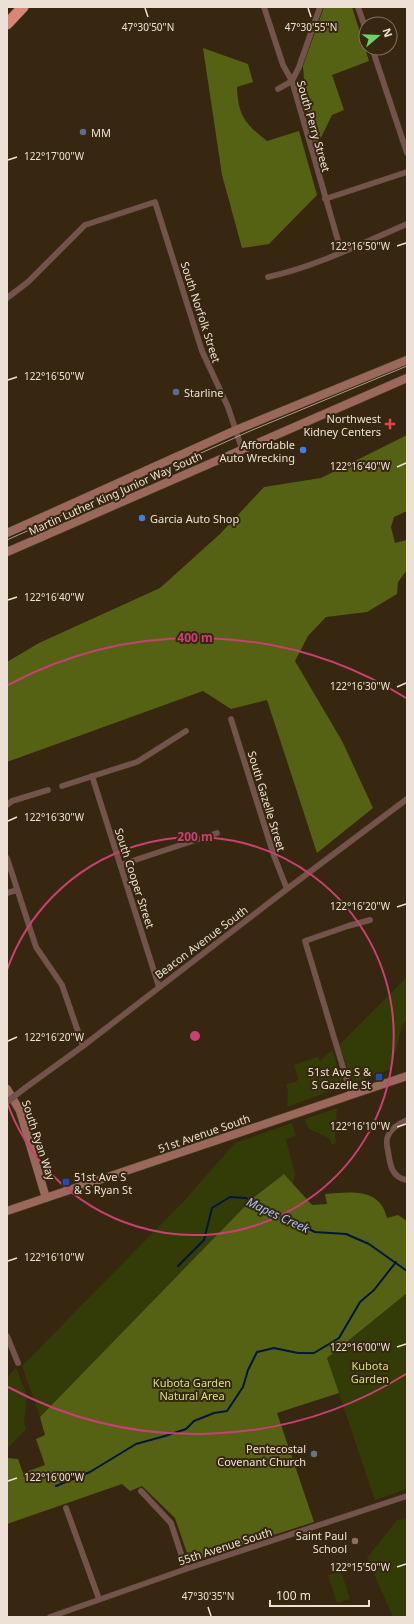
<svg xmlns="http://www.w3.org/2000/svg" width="414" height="1624" viewBox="0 0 414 1624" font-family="'Noto Sans',sans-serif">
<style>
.green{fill:#333b07}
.forest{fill:#556213}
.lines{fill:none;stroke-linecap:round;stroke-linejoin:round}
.stream{stroke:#00173d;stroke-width:2}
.street-casing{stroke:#54452f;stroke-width:6}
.secondary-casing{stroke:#54452f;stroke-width:9}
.highway-casing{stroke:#54452f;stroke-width:12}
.street{stroke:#73534b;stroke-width:5.5}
.secondary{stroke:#9b695c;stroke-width:8}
.highway{stroke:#d68875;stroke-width:11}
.tram{stroke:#ab9e8e;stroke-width:1}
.street-bridge-casing{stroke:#54452f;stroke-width:6;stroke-linecap:butt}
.street-bridge{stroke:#73534b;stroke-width:5.5}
.ticks{fill:none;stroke:#ece1d4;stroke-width:1.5}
.ring{fill:none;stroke:#ca4073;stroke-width:2}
.service-dot{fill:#5c6f8a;stroke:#372710;stroke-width:1.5}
.health-dot{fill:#e0444e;stroke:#372710;stroke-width:1.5}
.shop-dot{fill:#3f7fe0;stroke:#372710;stroke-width:1.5}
.transit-dot{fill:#1a4fb4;stroke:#372710;stroke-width:1.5}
.worship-dot{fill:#6b7280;stroke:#372710;stroke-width:1.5}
.education-dot{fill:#8d6e63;stroke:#372710;stroke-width:1.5}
.labels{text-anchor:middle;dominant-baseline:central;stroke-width:4;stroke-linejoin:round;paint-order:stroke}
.street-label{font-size:11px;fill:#ece1d4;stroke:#372710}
.poi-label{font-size:11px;fill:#ece1d4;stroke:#372710;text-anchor:end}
.park-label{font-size:11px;fill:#cde27c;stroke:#372710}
.water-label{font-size:12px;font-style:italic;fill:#a2c2f4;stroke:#372710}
.ticks-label{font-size:10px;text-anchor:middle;fill:#ece1d4;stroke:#372710;stroke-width:4;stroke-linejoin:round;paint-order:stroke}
.centre{fill:#ca4073;stroke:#372710;stroke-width:2}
.ring-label{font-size:12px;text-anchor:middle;font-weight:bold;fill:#ca4073;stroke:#372710;stroke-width:4;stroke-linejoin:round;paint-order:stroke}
</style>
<rect width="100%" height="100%" fill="#372710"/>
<!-- green -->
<g class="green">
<path d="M407,977V1020L402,1026L391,1069L353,1083L339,1045Z"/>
<path d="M332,1050L344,1086L287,1107L288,1092L286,1084L296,1082L298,1079L294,1065L318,1057L320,1061Z"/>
<path d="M337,1108L335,1136L336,1143L332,1145L329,1138L309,1129L305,1119Z"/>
<path d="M292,1123L296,1135L286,1140L295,1173L293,1184L284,1174L253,1198L40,1417L22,1366L183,1202L235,1143Z"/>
<path d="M407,1293V1489L375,1500L327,1358Z"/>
<path d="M16,1368L27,1396L24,1422L26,1429L7,1449V1377Z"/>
<path d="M407,1519V1617H393L367,1558L397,1520Z"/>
<path d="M341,1571L350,1599L337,1603L328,1575Z"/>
</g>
<!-- forest -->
<g class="forest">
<path d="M324,7H352L369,61L332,75L344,110L332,115L315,150L306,106L303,66Z"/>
<path d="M203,48L248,64L253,82L237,87C238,115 245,124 267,141L299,131L317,195L269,244L242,248L222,175Z"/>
<path d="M407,435V511L394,517L391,527L395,543L407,540V570L398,582L397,594L367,612L326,617L308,636L295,661L342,741L373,808L317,853L267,700L231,709L203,691L7,762V662L39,643L160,588L220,534L264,487L321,478Z"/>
<path d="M284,1174L312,1205L327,1204L325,1194C350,1192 380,1187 387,1218L398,1215L407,1221V1293L327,1358L339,1393L277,1413L314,1522L190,1562L175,1518L142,1486L130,1491L122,1484L7,1524V1458L18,1459L23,1473L45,1465L36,1439L45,1435L40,1417L253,1198Z"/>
</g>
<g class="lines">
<!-- stream -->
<g class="stream">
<path d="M178,1266L204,1240L212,1208L230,1197L246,1198L265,1209L315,1232L346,1234L369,1244L407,1271"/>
<path d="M56,1486L90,1472L136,1444L165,1436L186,1429L194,1421L214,1413L227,1411L243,1387L248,1370L257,1352L274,1348L298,1353H314L339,1338L360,1302L374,1290L396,1262"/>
</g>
<defs>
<g id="street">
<path d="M264,7L283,65L292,81L341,251"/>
<path d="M358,7L366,30"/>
<path d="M372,48L407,153"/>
<path d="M278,89L292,81L299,67L320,7"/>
<path d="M325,199L407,172"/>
<path d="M268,277C315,267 363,243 407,224"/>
<path d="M7,298L28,282L85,225L155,202L202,351L228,407L242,449"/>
<path d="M231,719L274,856L287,889"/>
<path d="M92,776L159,987"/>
<path d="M62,786L137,762L186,731"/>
<path d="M7,805L12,801L48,790"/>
<path d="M7,858L36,947L62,985L83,1046"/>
<path d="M120,865L217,833"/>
<path d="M7,893L17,890"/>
<path d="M25,1088L83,1046L287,889L407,799"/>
<path d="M351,1094L305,941L348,926L370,920"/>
<path d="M407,1120C400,1123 391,1128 388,1136C386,1140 387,1147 388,1151C390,1165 392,1178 407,1180"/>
<path d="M7,1336L18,1363"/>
<path d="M141,1491L171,1523L186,1569"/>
<path d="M66,1508L99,1599"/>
<path d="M50,1617L186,1569L407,1496"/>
</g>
<g id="secondary">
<path d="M7,533L236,430L407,360"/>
<path d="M7,552L407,378"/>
<path d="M7,1089L20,1111L46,1198"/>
<path d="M7,1211L407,1076"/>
</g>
<path id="highway" d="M7,24L23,7"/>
</defs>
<!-- street casing -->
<use href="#street" class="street-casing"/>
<!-- secondary casing -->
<use href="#secondary" class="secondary-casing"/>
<!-- highway casing -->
<use href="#highway" class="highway-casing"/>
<!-- street -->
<use href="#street" class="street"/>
<!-- secondary -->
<use href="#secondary" class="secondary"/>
<!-- highway -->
<use href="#highway" class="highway"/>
<!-- tram -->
<path class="tram" d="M7,540L250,431L407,366"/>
<defs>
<path id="street-bridge" d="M7,1102L25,1088"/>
</defs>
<!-- street-bridge casing -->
<use href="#street-bridge" class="street-bridge-casing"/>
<!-- street-bridge -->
<use href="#street-bridge" class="street-bridge"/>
</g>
<!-- ticks -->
<path class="ticks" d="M145,8L148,17M308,8L311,17M8,160L17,157M397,246L406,243M8,380L17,377M397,467L406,463M8,600L17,597M397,687L406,683M8,821L17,817M397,907L406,904M8,1041L17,1037M397,1127L406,1124M8,1261L17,1258M397,1347L406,1344M8,1481L17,1478M397,1567L406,1564M208,1607L211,1616"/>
<!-- distance rings -->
<g class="ring">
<path d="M7 970A199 199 0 1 1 7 1102"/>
<path d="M406 1374A398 398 0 0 1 8 1387M8 685A398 398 0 0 1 406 698"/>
</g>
<!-- markers -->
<g class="service-dot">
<circle cx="83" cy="132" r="4"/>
<circle cx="176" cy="392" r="4"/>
</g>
<path class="health-dot" d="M388 418h4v4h4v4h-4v4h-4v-4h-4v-4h4z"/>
<g class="shop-dot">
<circle cx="303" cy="450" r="4"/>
<circle cx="142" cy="518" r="4"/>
</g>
<g class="transit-dot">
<rect x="375" y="1073" width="8" height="8" rx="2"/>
<rect x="62" y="1178" width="8" height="8" rx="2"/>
</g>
<circle class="worship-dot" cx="314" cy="1454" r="4"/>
<circle class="education-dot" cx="355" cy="1541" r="4"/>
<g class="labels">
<!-- street labels -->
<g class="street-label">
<text transform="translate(314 126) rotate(74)">South Perry Street</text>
<text transform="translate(201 312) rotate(72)">South Norfolk Street</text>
<text transform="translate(115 493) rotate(-24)">Martin Luther King Junior Way South</text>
<text transform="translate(267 801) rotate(73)">South Gazelle Street</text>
<text transform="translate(135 878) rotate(72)">South Cooper Street</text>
<text transform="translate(201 942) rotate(-37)">Beacon Avenue South</text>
<text transform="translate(204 1133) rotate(-19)">51st Avenue South</text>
<text transform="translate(39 1140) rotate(72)">South Ryan Way</text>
<text transform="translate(225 1546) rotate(-18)">55th Avenue South</text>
</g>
<!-- poi labels -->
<g class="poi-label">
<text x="91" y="132" text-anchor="start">MM</text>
<text x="184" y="392" text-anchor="start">Starline</text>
<text x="381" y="418">Northwest<tspan x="381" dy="13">Kidney Centers</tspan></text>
<text x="295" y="444">Affordable<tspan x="295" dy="13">Auto Wrecking</tspan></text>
<text x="150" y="518" text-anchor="start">Garcia Auto Shop</text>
<text x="371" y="1071">51st Ave S &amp;<tspan x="371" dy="13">S Gazelle St</tspan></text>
<text x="74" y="1176" text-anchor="start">51st Ave S<tspan x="74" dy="13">&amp; S Ryan St</tspan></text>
<text x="306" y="1448">Pentecostal<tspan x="306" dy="13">Covenant Church</tspan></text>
<text x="347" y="1535">Saint Paul<tspan x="347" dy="13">School</tspan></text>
</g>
<!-- park labels -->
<g class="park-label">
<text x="370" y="1365">Kubota<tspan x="370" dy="13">Garden</tspan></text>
<text x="192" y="1382">Kubota Garden<tspan x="192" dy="13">Natural Area</tspan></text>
</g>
<!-- water labels -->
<g class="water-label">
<text transform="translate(278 1215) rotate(25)">Mapes Creek</text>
</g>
</g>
<g class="ticks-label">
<text x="148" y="31">47°30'50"N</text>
<text x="311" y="31">47°30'55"N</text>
<text x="54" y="160">122°17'00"W</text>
<text x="360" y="250">122°16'50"W</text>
<text x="54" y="380">122°16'50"W</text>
<text x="360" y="470">122°16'40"W</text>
<text x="54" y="601">122°16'40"W</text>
<text x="360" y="690">122°16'30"W</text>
<text x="54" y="821">122°16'30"W</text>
<text x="360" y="910">122°16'20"W</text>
<text x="54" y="1041">122°16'20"W</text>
<text x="360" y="1130">122°16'10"W</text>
<text x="54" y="1261">122°16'10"W</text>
<text x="360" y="1351">122°16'00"W</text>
<text x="54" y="1481">122°16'00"W</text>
<text x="360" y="1571">122°15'50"W</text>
<text x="208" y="1600">47°30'35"N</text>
</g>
<circle cx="195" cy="1036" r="6" class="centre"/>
<g class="ring-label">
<text x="195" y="642">400 m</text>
<text x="195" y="841">200 m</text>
</g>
<!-- border -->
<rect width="414" height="1624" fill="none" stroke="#ece1d4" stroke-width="16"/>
<!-- north arrow -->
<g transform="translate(378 36) rotate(71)"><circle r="19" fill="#372710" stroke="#7f715e"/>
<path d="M0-3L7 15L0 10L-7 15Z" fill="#6cd362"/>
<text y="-6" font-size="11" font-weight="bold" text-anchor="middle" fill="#ece1d4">N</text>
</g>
<!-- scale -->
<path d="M270 1600v6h99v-6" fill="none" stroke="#ece1d4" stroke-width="2"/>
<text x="276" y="1600" font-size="12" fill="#ece1d4" stroke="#372710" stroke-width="3" paint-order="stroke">100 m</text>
</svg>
